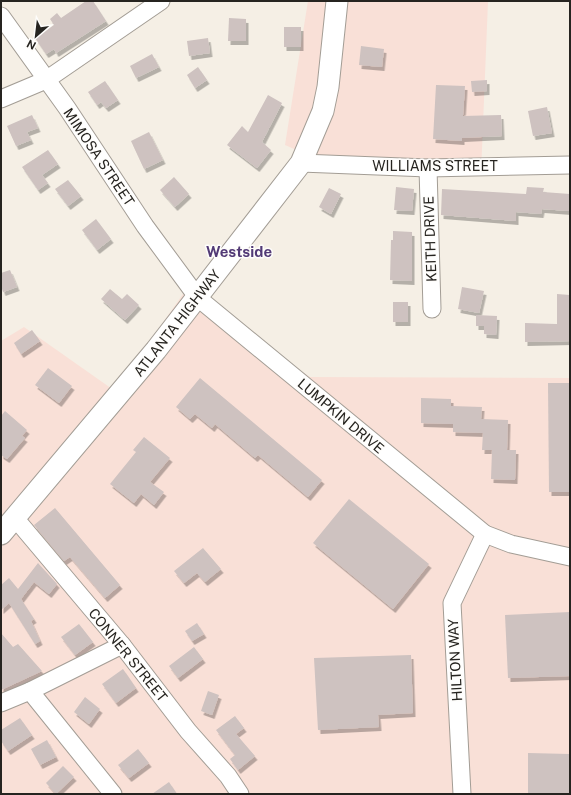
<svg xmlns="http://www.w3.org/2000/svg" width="571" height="795" viewBox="0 0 571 795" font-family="'Public Sans',sans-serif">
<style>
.commercial{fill:#f9e0d7}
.building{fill:#cec2c0;filter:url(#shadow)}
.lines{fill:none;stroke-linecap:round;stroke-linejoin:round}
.minor-casing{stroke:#a39d95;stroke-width:19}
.major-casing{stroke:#a39d95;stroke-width:23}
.minor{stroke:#fff;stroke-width:17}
.major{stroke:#fff;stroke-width:21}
.labels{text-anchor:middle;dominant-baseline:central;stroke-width:3;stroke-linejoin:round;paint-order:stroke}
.street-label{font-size:14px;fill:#262420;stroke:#fefdfb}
.neighbourhood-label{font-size:15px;font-weight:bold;fill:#523a76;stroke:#fefdfb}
</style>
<defs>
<filter id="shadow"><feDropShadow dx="2.5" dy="4" stdDeviation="0" flood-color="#0004"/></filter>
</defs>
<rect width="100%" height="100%" fill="#f5efe5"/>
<!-- commercial -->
<g class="commercial">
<path d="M308,1H488L481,173L328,164L285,145Z"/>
<path d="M183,294L310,377L570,378V794H1V341L24,327L115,391Z"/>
</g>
<!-- building -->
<g class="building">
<path d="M86,1H93L106,21L56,53L54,49L46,54L35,38L54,25L50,19L57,13L61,18Z"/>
<path d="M229,18L246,19V41H228Z"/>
<rect x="284" y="27" width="17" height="20"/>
<path d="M208,38L210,53L189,56L187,41Z"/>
<path d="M361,46L384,49L382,67L359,65Z"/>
<path d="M152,54L159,67L136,78L130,66Z"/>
<path d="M198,67L207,80L195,88L187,75Z"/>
<path d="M487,80V91L472,92L471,81Z"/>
<path d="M105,81L118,100L106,108L101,102L97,105L88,92Z"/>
<path d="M436,85L465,86L463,116L501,115L502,136L462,138V141L433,139Z"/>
<path d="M268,95L282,103L262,142L271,150L257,168L227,145L242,126L248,132Z"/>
<path d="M547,107L552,133L533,136L528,111Z"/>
<path d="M32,115L38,128L27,132L31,140L16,146L7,126Z"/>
<path d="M149,132L163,160L144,169L131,141Z"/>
<path d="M48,150L58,164L42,175L48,183L38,190L22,167Z"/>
<path d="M174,177L189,194L175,207L160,190Z"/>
<path d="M68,180L81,196L68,206L55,189Z"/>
<path d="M396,187L414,189L412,211L394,210Z"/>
<path d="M527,187L544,188L543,192L570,194L569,211L542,209L541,214L516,212V221L441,215L442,189L526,194Z"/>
<path d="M329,188L341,194L331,214L319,207Z"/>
<path d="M96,219L111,239L97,250L82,230Z"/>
<path d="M393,231L412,232V281L390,280L391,240H393Z"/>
<path d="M10,270L17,287L3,292L1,286V273Z"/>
<path d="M462,287L484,291L479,313L458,309Z"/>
<path d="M110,289L122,299L127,294L139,305L125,320L101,299Z"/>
<path d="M557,294L570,295V341L525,342V323L557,324Z"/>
<rect x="393" y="302" width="15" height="20"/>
<path d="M476,315L497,316L496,335L484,334V326H476Z"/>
<path d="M32,330L40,341L21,354L14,343Z"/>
<path d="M48,368L72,386L59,403L35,385Z"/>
<path d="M200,378L322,480L308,497L258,455L255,458L215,424L212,428L195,414L190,419L176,407Z"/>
<path d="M548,383H570V492H549Z"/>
<path d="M421,398L451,399V406L482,407L481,419L508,420L507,450H516L515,480L491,479L492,450H482L483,433L453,432V424L421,423Z"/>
<path d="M5,411L27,430L22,436L25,438L7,459L1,455V416Z"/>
<path d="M144,437L170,458L150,482L164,492L154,505L141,494L134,503L110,484L136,452L133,450Z"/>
<path d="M349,499L429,564L393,609L313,543Z"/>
<path d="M55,508L120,585L105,598L70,557L64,561L34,525Z"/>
<path d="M203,548L221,569L205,582L197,573L184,583L174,571Z"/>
<path d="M38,563L57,584L49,594L34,582L21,599L34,619L31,621L40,641L35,644L9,603L1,610V585L9,578L18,589Z"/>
<path d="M570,612V676L508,678L505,615Z"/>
<path d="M197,623L204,634L192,641L185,631Z"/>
<path d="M79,624L93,642L75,655L61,637Z"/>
<path d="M1,633L13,647L18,644L42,671L1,690Z"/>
<path d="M194,647L203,659L178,678L169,666Z"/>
<path d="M411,655L413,713L378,715L379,727L318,730L314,658Z"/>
<path d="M123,669L136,688L116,703L102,684Z"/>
<path d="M208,691L219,695L212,715L201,711Z"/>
<path d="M85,697L100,709L89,724L74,712Z"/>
<path d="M235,716L244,728L236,734L255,756L238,770L230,759L235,755L216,730Z"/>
<path d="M20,718L32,735L8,751L1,741V730Z"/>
<path d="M47,740L56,757L40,765L31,749Z"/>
<path d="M138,749L149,763L129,778L118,765Z"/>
<path d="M528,753L570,754V794H528Z"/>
<path d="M63,766L74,777L56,794L46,783Z"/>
<path d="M169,782L177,794H152Z"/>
</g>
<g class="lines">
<defs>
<g id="minor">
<path d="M1,16L67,108L145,226L198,298L485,534L511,544L570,557"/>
<path d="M1,99L46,80L161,1"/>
<path d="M301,163L428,168L570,165"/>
<path d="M428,168L432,309"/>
<path d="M15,518L122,645L188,731L228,776L240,794"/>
<path d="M30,691L113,794"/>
<path d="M1,703L30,691L122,645"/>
<path d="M462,794L452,603L485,534"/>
</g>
<path id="major" d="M1,534L156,350L301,163L323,111L328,87L337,1"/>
</defs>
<!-- minor casing -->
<use href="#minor" class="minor-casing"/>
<!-- major casing -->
<use href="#major" class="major-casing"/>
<!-- minor -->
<use href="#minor" class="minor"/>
<!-- major -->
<use href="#major" class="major"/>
</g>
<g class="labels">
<!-- street labels -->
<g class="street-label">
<text transform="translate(99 157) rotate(56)">MIMOSA STREET</text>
<text x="435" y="166">WILLIAMS STREET</text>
<text transform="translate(430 239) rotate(-92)">KEITH DRIVE</text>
<text transform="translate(177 323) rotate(-52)">ATLANTA HIGHWAY</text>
<text transform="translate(341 416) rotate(40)">LUMPKIN DRIVE</text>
<text transform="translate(128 655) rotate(51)">CONNER STREET</text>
<text transform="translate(455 660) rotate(-93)">HILTON WAY</text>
</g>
<!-- neighbourhood labels -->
<g class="neighbourhood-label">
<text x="239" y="251">Westside</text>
</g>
</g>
<!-- border -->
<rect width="571" height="795" fill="none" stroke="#262420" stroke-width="4"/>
<!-- north arrow -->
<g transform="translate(36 36) rotate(208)" stroke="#fefdfb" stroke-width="3" paint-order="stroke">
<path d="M0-3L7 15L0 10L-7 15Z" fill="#262420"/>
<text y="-6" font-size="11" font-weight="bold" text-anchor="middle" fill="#262420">N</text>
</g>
</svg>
